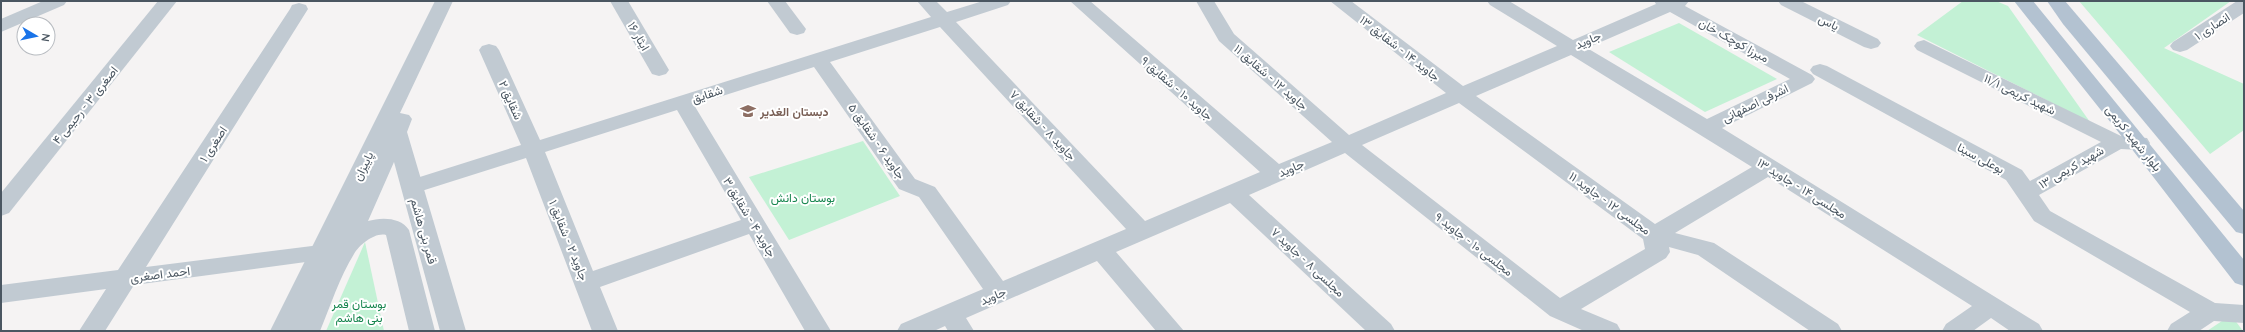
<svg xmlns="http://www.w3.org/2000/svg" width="2245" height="332" viewBox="0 0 2245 332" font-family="Quicksand,Vazirmatn,sans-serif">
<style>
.green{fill:#c3f1d5}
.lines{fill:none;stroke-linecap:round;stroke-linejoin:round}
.minor{fill:#c1cad2;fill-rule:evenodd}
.tertiary{fill:#c1cad2;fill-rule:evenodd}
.primary{fill:#b3c2d1;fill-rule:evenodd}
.labels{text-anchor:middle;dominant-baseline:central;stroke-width:4;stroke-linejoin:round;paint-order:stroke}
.street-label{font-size:12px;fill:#4a5661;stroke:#fff}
.education-label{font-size:12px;font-weight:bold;fill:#785e54;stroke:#fff;text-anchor:start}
.park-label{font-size:12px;fill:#17864f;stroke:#fff}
</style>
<rect width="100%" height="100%" fill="#f5f3f3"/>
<!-- green -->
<g class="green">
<path d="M1963,1H1996L2008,6L2090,122L1917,35Z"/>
<path d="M2079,1H2231L2164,48L2244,84V130L2210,154Z"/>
<path d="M1679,23L1777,79L1705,112L1609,52Z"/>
<path d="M863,141L900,196L789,240L749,177Z"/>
<path d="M365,242L384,331H326Z"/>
<path d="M2231,315L2243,331H2207Z"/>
</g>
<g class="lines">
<!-- minor -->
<g class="minor">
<path d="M43,1H67L64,5L1,32V19Z"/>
<path d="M158,1H177L9,213L1,216V193Z"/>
<path d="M610,1H628L669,70L666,74L659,76L652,74Z"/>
<path d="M767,1H785L806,29L804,33L797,35L790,33Z"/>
<path d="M917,1H936L947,12L983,1H1011L1008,5L956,22L1145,221L1260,172L1070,1H1090L1279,164L1332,142L1219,41L1196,1H1214L1234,34L1349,135L1446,93L1330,1H1351L1463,86L1557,46L1490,5L1487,1H1509L1573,40L1656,4L1654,1H1689L1685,6L1812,75L1815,79L1812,83L1722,128L2039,324L2043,331H2010L1991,318L1973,331H1942L1946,324L1972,306L1768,177L1675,233L1714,243L1838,324L1842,331H1810L1698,255L1669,247L1670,252L1666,258L1581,309L1617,324L1621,331H1584L1550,316L1345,153L1249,195L1391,324L1395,331H1366L1230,203L1116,252L1184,331H1156L1097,261L966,318L974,331H948L945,326L934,331H897L901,324L983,289L919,197L899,189L814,67L694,105L831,331H805L749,234L600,287L618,331H592L526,158L412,194L404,192L401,187L404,182L521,145L479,50L482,46L489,44L496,46L499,50L540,140L931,17ZM1670,12L1790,79L1707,119L1587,48ZM940,27L1126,229L1003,281L935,187L915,179L830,62ZM1571,55L1752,167L1655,224L1476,96ZM1459,103L1643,239L1645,249L1560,298L1362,145ZM677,110L741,220L593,271L545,152Z"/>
<path d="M1778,1H1801L1878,39L1881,43L1878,47L1871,49L1864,47L1781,5Z"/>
<path d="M2237,1H2244V13L2187,50L2180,52L2173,50L2170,46L2173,42Z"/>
<path d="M299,3L306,5L308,9L146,267L320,245L328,247L332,253L328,259L134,285L105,331H79L106,289L1,303V285L118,270L290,9L292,5Z"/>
<path d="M1924,40L2121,136L2147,138L2150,143L2147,148L2139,150L2121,149L2039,195L2050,211L2215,303L2244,305V323L2214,321L2199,331H2167L2171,324L2190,312L2034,221L2006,180L1813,74L1810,70L1813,66L1820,64L1827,66L2022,170L2030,181L2101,142L1917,50L1914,46L1917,42Z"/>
</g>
<!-- tertiary -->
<path class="tertiary" d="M435,1H453L400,113L409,115L412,119L407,132L466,331H440L394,162L368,221C381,217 401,217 409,230L435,331H409L386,235C375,232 359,245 354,254C340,276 330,307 320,331H270Z"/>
<!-- primary -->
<g class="primary">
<path d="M2014,1H2033L2244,260V286L2235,283L2131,148Z"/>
<path d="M2047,1H2065L2244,211V234L2236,232L2063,24Z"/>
</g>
</g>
<!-- icons -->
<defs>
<symbol id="school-bare" viewBox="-9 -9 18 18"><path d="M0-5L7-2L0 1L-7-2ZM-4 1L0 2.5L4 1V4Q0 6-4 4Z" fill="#8d6e63" stroke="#fff" stroke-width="2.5" paint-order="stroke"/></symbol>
</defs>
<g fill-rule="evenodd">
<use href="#school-bare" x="737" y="100" width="22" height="22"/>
</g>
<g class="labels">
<!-- street labels -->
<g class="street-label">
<text transform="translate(1829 22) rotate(27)">یاس</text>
<text transform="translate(2212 26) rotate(-33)">انصاری ۱</text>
<text transform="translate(639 36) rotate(60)">ایثار ۱۶</text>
<text transform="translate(1588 40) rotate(-23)">جاوید</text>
<text transform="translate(1734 40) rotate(29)">میرزا کوچک خان</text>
<text transform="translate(1400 48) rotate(38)">جاوید ۱۴ - شقایق ۱۳</text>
<text transform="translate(1271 77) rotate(41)">جاوید ۱۲ - شقایق ۱۱</text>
<text transform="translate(1177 88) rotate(41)">جاوید ۱۰ - شقایق ۹</text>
<text transform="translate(707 94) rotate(-18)">شقایق</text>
<text transform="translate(2020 94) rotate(26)">شهید کریمی ۱۱/۱</text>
<text transform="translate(511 100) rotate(66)">شقایق ۲</text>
<text transform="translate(1755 103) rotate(-26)">اشرفی اصفهانی</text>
<text transform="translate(85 105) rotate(-51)">اصغری ۳ - رحیمی ۴</text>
<text transform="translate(1043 125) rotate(47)">جاوید ۸ - شقایق ۷</text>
<text transform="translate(2134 138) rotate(51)">بلوار شهید کریمی</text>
<text transform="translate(877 141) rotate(55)">جاوید ۶ - شقایق ۵</text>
<text transform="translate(213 144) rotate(-57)">اصغری ۱</text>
<text transform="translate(1981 158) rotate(28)">بوعلی سینا</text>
<text transform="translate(363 166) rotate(-64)">پاییزان</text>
<text transform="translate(2071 167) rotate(-30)">شهید کریمی ۱۳</text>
<text transform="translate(1291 168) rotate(-23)">جاوید</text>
<text transform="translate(1802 188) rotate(32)">مجلسی ۱۴ - جاوید ۱۳</text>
<text transform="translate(1610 203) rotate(36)">مجلسی ۱۲ - جاوید ۱۱</text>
<text transform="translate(750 217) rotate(59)">جاوید ۴ - شقایق ۳</text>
<text transform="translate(424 231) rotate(74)">قمر بنی هاشم</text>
<text transform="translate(569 240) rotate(68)">جاوید ۲ - شقایق ۱</text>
<text transform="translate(1474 244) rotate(38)">مجلسی ۱۰ - جاوید ۹</text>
<text transform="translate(1308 262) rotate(43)">مجلسی ۸ - جاوید ۷</text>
<text transform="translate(160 274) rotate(-7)">احمد اصغری</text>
<text transform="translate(993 296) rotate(-23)">جاوید</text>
</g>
<!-- education labels -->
<g class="education-label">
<text x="760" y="111">دبستان الغدیر</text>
</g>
<!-- park labels -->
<g class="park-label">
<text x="803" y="197">بوستان دانش</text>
<text x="359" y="303">بوستان قمر<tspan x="359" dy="14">بنی هاشم</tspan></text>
</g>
</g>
<!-- border -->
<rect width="2245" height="332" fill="none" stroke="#4a5661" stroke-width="4"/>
<!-- north arrow -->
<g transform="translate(36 36) rotate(99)"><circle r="19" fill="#ffffff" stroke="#b7bbc0"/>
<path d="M0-3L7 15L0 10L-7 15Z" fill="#1a73e8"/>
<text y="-6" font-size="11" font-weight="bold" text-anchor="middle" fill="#4a5661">N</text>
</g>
</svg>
